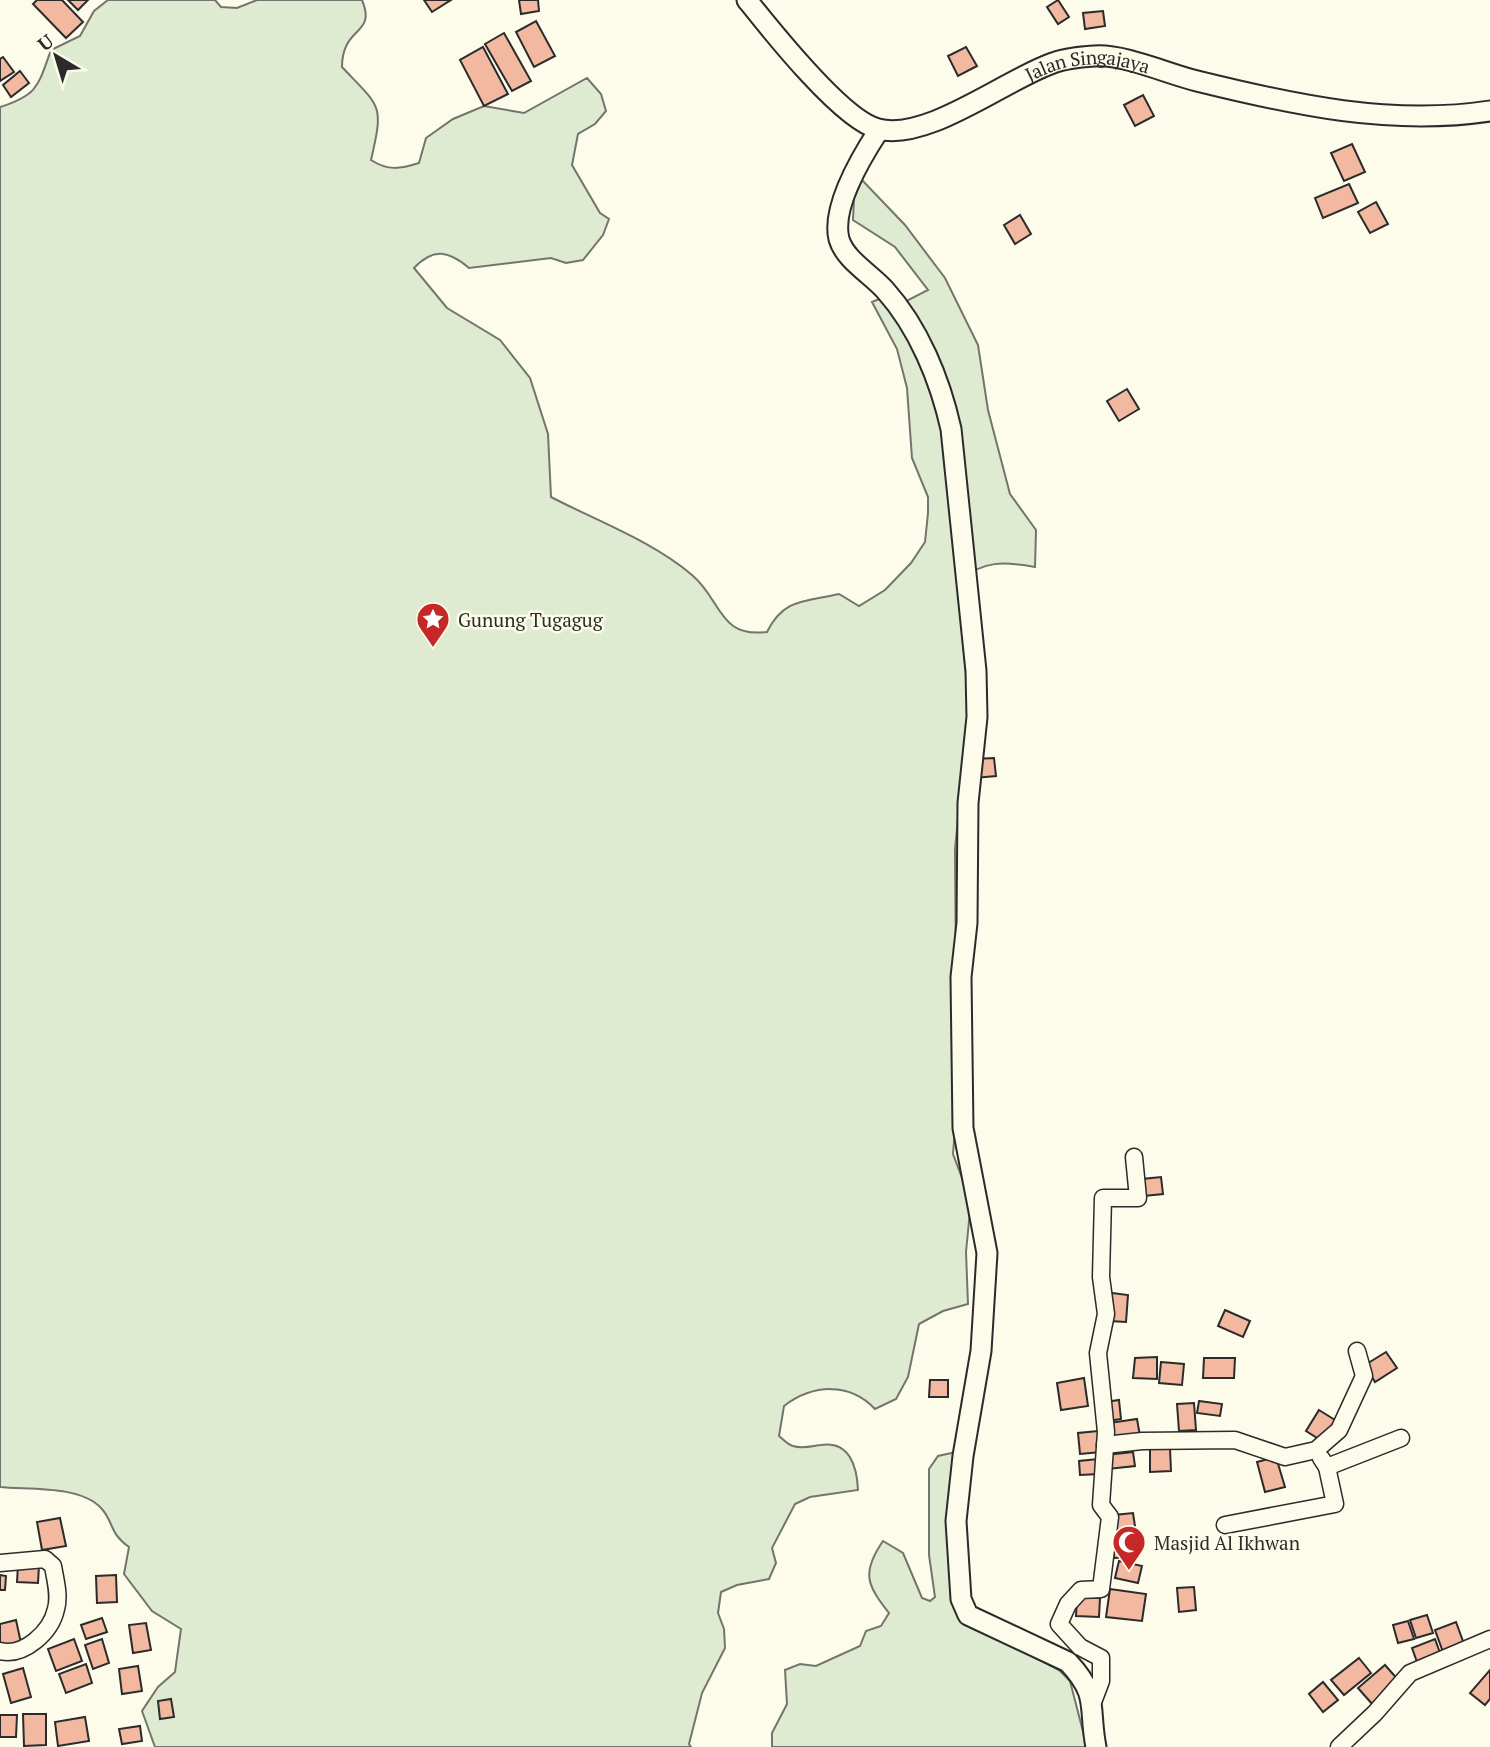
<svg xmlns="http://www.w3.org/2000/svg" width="1490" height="1747" viewBox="0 0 1490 1747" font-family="'PT Serif',serif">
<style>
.green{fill:#deebd1;stroke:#74746e;stroke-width:2}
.building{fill:#f2b8a0;stroke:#2b2b2b;stroke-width:2}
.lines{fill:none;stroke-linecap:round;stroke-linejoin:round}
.minor-casing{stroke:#2b2b2b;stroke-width:19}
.tertiary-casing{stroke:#2b2b2b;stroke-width:23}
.minor{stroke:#fdfbea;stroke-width:16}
.tertiary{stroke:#fdfbea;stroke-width:19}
.labels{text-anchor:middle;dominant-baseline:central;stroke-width:5;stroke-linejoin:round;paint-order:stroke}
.street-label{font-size:19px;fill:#2b2b2b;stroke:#fdfbea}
.poi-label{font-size:19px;fill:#2b2b2b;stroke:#fdfbea;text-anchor:start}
</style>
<rect width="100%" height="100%" fill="#fdfbea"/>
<!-- green -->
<g class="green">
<path d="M108,0H215L221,7L237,8L257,0H362C377,36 342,25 342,67C381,108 384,104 371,160C388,171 400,169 419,163L426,138L453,119L484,106L524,113L587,78L601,94L606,111L595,124L578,134L572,165L600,213L609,219L603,235L583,260L566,263L551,258L469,268C448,250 433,248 414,268L447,308L500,340L530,378L548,434L551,497C597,521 652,541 692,575C722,600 718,638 767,632C784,598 805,602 839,594L859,606L885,590L911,563L925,542L928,513V497L912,458L907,388L897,349L872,302L884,297L893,308L928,290L895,247L853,220L854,198L862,180L905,225L945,278L978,345L988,410L1010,494L1036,530L1035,567C1001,561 987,561 957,580L969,706L955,849L957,1104L953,1154L964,1183L970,1211L966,1252L968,1304L943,1311L919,1324L908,1377L896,1399L875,1409C850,1382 813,1384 784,1406L779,1436C783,1439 788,1445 793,1446C802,1449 812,1446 821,1445C850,1441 857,1467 858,1490L810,1497L795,1504L772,1548L776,1563L769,1579L737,1585L721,1592L718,1613L724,1629L725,1648L702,1693L689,1744L691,1747H155L142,1711L158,1687L175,1672L181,1629L152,1611L124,1574L129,1547C109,1533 114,1522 101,1508C80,1485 28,1490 0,1487V107C38,95 38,86 51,50L80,36L94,11Z"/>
<path d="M956,1452L960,1611L1014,1646L1059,1670L1070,1681L1087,1747H772V1733L787,1704L785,1670L800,1664L816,1666L860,1646L866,1631L881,1626L889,1613C867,1585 861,1573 883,1541L903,1553L922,1598L930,1601L935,1597L929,1555V1469L938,1456Z"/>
</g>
<!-- building -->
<g class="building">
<path d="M37,0H62L83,22L66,38L33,4Z"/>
<path d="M68,0H88L78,10Z"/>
<path d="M424,0H451L432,12Z"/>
<path d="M519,0H538L539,11L521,14Z"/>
<path d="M1058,0L1069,17L1058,24L1047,7Z"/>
<path d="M1103,11L1105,26L1085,29L1083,13Z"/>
<path d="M536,21L555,56L534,67L516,32Z"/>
<path d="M504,33L531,81L512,91L485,44Z"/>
<path d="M483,47L508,94L484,106L460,60Z"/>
<path d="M966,47L977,66L958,76L948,56Z"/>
<path d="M3,57L14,72L0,81V59Z"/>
<path d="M20,71L29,83L11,97L3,85Z"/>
<path d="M1143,95L1154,116L1135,126L1124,105Z"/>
<path d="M1352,144L1365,172L1344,181L1331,153Z"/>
<path d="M1349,184L1358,203L1323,218L1315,198Z"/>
<path d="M1376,202L1388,224L1370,233L1358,212Z"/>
<path d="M1020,215L1031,234L1015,244L1004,225Z"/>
<path d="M1127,389L1139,409L1119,421L1107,401Z"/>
<path d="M994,758L996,776L975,778L974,759Z"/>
<path d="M1161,1177L1163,1194L1144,1196L1142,1179Z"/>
<path d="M1112,1293L1128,1295L1126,1322L1109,1321Z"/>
<path d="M1225,1310L1250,1321L1243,1337L1218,1326Z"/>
<path d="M1386,1352L1397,1368L1375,1382L1365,1365Z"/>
<path d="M1157,1357V1379L1133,1378L1135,1358Z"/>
<path d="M1204,1358H1235L1234,1378H1203Z"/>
<path d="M1161,1362L1184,1364L1182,1385L1159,1383Z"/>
<path d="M1084,1378L1088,1406L1061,1410L1057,1383Z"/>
<path d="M930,1380H948V1397H929Z"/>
<path d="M1119,1400L1121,1419L1108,1421L1105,1402Z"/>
<path d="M1199,1401L1222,1404L1220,1416L1197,1413Z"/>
<path d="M1194,1403L1196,1430L1179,1431L1177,1404Z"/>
<path d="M1319,1410L1335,1420L1322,1441L1306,1431Z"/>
<path d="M1137,1419L1140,1436L1112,1442L1109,1423Z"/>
<path d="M1098,1431L1101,1452L1080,1454L1078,1433Z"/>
<path d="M1170,1448L1171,1471L1150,1472V1449Z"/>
<path d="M1133,1452L1135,1466L1108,1469L1106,1455Z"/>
<path d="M1276,1457L1285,1487L1265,1492L1257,1462Z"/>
<path d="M1098,1459L1099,1474L1080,1475L1079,1461Z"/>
<path d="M1133,1513L1136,1533L1115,1535L1114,1515Z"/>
<path d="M60,1518L66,1546L42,1550L37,1522Z"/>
<path d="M1114,1539H1137V1557L1114,1558Z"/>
<path d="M1119,1561L1142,1566L1138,1583L1115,1578Z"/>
<path d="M18,1564L39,1565L38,1583L17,1582Z"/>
<path d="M0,1575L6,1576L5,1590H0Z"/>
<path d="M116,1575L117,1602L97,1603L96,1576Z"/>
<path d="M1194,1587L1196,1610L1179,1612L1177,1588Z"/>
<path d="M1110,1589L1146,1594L1142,1621L1106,1617Z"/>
<path d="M1077,1597L1100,1598L1099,1617L1076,1616Z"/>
<path d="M1427,1615L1433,1633L1416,1638L1410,1620Z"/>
<path d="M102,1618L107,1632L86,1639L81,1625Z"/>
<path d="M16,1620L21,1643L0,1647V1624Z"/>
<path d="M1408,1621L1414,1639L1398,1643L1393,1625Z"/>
<path d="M1456,1622L1464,1644L1443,1652L1435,1630Z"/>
<path d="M146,1623L151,1650L133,1653L129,1625Z"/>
<path d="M74,1639L82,1661L56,1671L48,1649Z"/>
<path d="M102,1639L109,1663L93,1669L85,1645Z"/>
<path d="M1435,1639L1440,1653L1417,1662L1412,1648Z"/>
<path d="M1359,1658L1371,1673L1344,1695L1331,1680Z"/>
<path d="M86,1664L92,1683L66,1693L59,1674Z"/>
<path d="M1385,1665L1400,1682L1373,1705L1358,1688Z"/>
<path d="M138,1666L142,1691L122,1694L119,1669Z"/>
<path d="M23,1668L31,1697L11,1703L3,1674Z"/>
<path d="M1490,1670V1699L1485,1705L1470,1693Z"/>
<path d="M1323,1682L1338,1700L1323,1712L1309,1694Z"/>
<path d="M171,1699L174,1717L160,1719L158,1701Z"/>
<path d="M23,1714H46V1745L24,1746Z"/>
<path d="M0,1715H17L16,1737H0Z"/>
<path d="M85,1717L89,1741L58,1746L55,1722Z"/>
<path d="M140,1726L142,1741L122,1744L119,1729Z"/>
</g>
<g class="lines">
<defs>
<g id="minor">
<path d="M1105,1445L1142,1441L1235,1440L1285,1457L1316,1450L1339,1430L1364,1376L1357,1351"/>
<path d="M1321,1458L1327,1467L1401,1438"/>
<path d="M1225,1525L1335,1504L1327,1467"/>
<path d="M0,1563L45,1559L53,1566C55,1579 60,1595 56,1609C51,1632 24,1657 0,1651"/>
<path d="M1093,1702L1101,1681V1658L1080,1647L1059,1624L1068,1604L1081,1590L1101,1589L1110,1517L1101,1505L1106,1432L1098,1353L1106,1314L1101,1277L1103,1198H1138L1134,1157"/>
<path d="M1339,1747L1375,1713L1410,1673L1490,1639"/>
</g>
<g id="tertiary">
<path id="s1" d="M747,0C771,30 842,120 878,129C927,142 1006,79 1053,63C1066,58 1081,57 1095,56C1124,54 1168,74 1197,81C1294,105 1391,126 1490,111"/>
<path d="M879,130C862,156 831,207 839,239C845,260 871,274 885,290C919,328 940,380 951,429L976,671L977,717L968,803L967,923L961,977L963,1128L987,1253L981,1351L963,1456L956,1521L961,1599L968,1615L1068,1662C1100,1696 1088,1707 1096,1747"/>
</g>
</defs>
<!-- minor casing -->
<use href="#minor" class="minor-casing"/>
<!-- tertiary casing -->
<use href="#tertiary" class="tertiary-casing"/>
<!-- minor -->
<use href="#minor" class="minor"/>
<!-- tertiary -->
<use href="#tertiary" class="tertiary"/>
</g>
<!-- icons -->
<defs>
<symbol id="sight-pin" viewBox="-11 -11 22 30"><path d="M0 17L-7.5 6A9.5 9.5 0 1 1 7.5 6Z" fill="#c62828" stroke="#fdfbea"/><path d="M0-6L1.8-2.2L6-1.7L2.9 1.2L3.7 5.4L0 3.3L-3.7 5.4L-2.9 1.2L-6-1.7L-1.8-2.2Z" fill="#fff"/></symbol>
<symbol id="mosque-pin" viewBox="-11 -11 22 30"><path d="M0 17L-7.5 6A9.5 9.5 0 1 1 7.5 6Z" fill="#c62828" stroke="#fdfbea"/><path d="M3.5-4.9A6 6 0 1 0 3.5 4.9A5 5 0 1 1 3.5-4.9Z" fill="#fff"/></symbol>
</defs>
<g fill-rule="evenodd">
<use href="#sight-pin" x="414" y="600" width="38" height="52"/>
<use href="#mosque-pin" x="1110" y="1523" width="38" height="52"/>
</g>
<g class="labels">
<!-- street labels -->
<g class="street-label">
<text stroke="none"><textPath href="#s1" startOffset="410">Jalan Singajaya</textPath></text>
</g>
<!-- poi labels -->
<g class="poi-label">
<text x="458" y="619">Gunung Tugagug</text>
<text x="1154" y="1542">Masjid Al Ikhwan</text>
</g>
</g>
<!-- north arrow -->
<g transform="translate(56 56) rotate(322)" stroke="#fdfbea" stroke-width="5" paint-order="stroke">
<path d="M0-5L12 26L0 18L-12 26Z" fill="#2b2b2b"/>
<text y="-10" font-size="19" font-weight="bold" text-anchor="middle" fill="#2b2b2b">U</text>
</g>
</svg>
